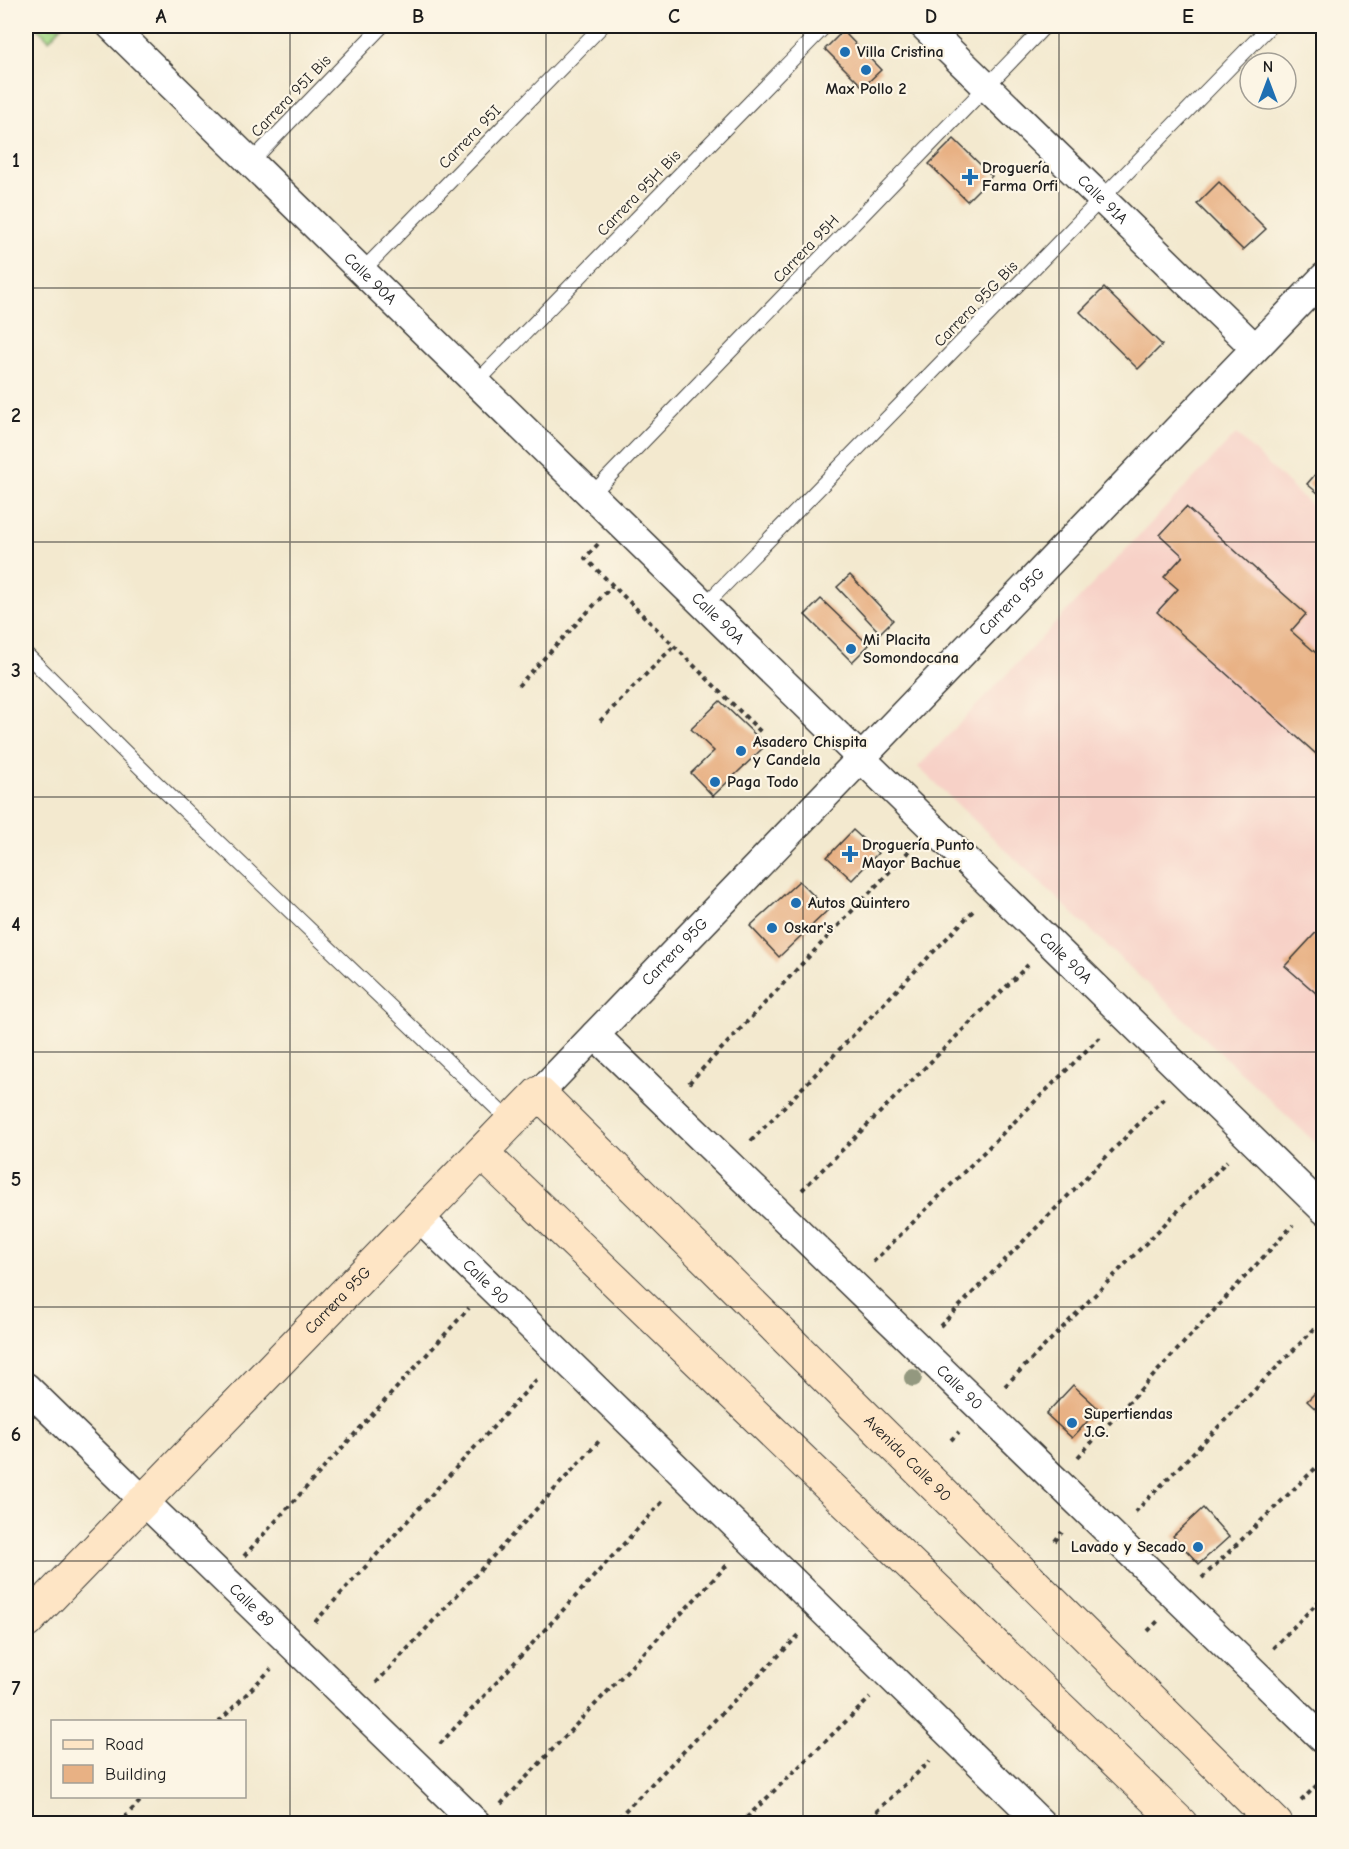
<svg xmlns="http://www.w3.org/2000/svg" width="1349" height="1849" viewBox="0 0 1349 1849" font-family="'Comic Neue',sans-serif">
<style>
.built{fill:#f7d1c7}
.grass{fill:url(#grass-dots);stroke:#617b52;stroke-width:1.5}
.building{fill:#e8b184}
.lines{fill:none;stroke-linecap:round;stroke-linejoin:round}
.lane-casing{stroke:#3c3b37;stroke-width:16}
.street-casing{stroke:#3c3b37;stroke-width:31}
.secondary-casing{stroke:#3c3b37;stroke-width:35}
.path{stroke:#3c3b37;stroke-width:4;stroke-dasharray:4.5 4.5;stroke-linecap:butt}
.lane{stroke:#fff;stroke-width:14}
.street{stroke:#fff;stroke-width:28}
.secondary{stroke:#fee5c5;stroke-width:33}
.tree{fill:#93987f}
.grid{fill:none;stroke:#1c1c1c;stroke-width:1.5;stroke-opacity:0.55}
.poi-dot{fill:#1f6fb2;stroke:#fcf5e5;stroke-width:2}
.labels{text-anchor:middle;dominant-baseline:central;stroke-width:4.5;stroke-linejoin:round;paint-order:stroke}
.poi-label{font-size:16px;font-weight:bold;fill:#1c1c1c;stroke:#fcf5e5;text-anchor:start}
.street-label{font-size:16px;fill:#1c1c1c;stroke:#fcf5e5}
.neatline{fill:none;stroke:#1c1c1c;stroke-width:2}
.grid-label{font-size:20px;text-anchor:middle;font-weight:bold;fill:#1c1c1c}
</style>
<defs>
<pattern id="grass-dots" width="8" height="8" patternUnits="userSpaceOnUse" patternTransform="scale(1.5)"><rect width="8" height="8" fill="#a6da89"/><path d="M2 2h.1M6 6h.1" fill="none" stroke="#8eba76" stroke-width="1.8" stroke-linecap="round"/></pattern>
</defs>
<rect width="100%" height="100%" fill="#fcf5e5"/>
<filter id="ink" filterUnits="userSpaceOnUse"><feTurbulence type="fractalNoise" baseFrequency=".0167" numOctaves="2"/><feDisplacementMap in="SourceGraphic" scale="12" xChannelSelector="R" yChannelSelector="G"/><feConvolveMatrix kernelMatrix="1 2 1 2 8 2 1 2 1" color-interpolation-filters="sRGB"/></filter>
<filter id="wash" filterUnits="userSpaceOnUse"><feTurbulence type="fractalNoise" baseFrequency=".008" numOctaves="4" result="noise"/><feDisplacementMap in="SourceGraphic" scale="24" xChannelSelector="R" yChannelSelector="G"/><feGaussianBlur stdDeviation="1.35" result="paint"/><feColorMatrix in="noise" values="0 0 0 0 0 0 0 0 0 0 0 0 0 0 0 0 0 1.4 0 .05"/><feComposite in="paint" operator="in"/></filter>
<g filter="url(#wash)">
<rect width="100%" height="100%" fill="#f3e9cf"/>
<!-- built -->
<path class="built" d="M1236,434L1323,517V1150L918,767Z"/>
<!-- grass -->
<path class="grass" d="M35,26H62L49,40Z"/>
<g id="blocks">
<!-- building -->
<g class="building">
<path d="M786,26H803L794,34Z"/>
<path d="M843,31L881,70L863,87L825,49Z"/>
<path d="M954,139L992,176L967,201L929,164Z"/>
<path d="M1219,182L1266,229L1243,250L1197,204Z"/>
<path d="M1104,288L1162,345L1138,369L1080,312Z"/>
<path d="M1324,464V498L1307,484Z"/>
<path d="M1186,507L1306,614L1291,631L1324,660V761L1157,612L1178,589L1164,577L1183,556L1160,535Z"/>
<path d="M850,575L893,620L880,633L837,587Z"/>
<path d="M821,599L869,645L852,662L805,615Z"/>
<path d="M720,701L766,745L713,796L691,773L714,751L691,729Z"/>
<path d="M853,830L878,853L852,880L827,857Z"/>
<path d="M799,881L828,910L779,957L750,926Z"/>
<path d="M1324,924V1000L1285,966Z"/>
<path d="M1324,1384V1417L1307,1401Z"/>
<path d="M1073,1385L1099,1409L1072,1438L1046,1414Z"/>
<path d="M1203,1508L1229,1537L1199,1564L1173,1536Z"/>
</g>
</g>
</g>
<g filter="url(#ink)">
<use href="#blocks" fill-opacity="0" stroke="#3c3b37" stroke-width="1.5"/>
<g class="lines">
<defs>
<g id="lane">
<path d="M250,163L382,26"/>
<path d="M361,272L602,26"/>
<path d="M476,383L825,26"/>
<path d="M591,495L1045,26"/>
<path d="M705,605L1270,26"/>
<path d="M26,654L151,778L511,1122"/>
</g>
<g id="street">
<path id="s1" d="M111,26L1324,1210"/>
<path id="s2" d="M924,26L1255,348"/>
<path id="s3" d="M595,1035L1324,1740"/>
<path id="s4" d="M539,1093L1324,277"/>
<path id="s5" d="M419,1217L1042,1824"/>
<path id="s6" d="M26,1387L477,1824"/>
</g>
<g id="secondary">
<path d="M482,1153L1181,1824"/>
<path id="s7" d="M26,1622L539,1093L1276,1824"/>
</g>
</defs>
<!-- lane casing -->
<use href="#lane" class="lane-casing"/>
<!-- street casing -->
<use href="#street" class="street-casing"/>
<!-- secondary casing -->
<use href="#secondary" class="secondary-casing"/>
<!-- path -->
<g class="path">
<path d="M598,544L585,558L762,733"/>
<path d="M518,686L612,586"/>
<path d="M600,721L673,647"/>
<path d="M689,1083L911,849"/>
<path d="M751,1141L973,911"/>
<path d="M802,1190L1028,965"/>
<path d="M873,1262L1100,1037"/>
<path d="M940,1326L1164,1098"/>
<path d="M1005,1386L1227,1161"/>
<path d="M951,1440L959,1432"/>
<path d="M1078,1457L1293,1225"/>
<path d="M1135,1512L1324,1319"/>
<path d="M1055,1541L1062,1532"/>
<path d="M244,1556L469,1308"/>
<path d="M1202,1578L1324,1460"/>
<path d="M315,1622L539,1377"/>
<path d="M1148,1631L1158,1621"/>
<path d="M1273,1648L1324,1596"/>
<path d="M376,1683L601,1439"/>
<path d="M219,1722L271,1669"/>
<path d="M440,1744L664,1500"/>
<path d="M1301,1801L1324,1778"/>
<path d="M501,1804L729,1563"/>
<path d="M118,1824L145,1796"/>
<path d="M612,1824L801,1633"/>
<path d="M740,1824L870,1698"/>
<path d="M863,1824L930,1761"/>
</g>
<!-- lane -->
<use href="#lane" class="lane"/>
<!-- street -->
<use href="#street" class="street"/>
<!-- secondary -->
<use href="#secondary" class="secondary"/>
</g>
<!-- trees -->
<circle class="tree" cx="913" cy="1378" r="9"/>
</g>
<!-- grid -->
<path class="grid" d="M290,26V1824M546,26V1824M803,26V1824M1059,26V1824M26,288H1324M26,542H1324M26,797H1324M26,1052H1324M26,1307H1324M26,1561H1324"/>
<!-- markers -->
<g class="poi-dot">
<circle cx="845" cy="52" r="6"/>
<circle cx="866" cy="70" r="6"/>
<path d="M967 168h6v6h6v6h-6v6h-6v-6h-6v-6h6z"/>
<circle cx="851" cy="649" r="6"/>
<circle cx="741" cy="751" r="6"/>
<circle cx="715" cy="782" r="6"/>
<path d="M847 845h6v6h6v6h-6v6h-6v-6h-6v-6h6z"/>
<circle cx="796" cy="903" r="6"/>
<circle cx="772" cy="928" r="6"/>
<circle cx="1072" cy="1423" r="6"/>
<circle cx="1198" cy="1547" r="6"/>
</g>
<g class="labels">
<!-- poi labels -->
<g class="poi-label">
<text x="857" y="52">Villa Cristina</text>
<text x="866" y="89" text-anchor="middle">Max Pollo 2</text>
<text x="982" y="168">Droguería<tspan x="982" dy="18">Farma Orfi</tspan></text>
<text x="863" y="640">Mi Placita<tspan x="863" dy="18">Somondocana</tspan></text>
<text x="753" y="742">Asadero Chispita<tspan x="753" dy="18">y Candela</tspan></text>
<text x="727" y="782">Paga Todo</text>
<text x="862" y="845">Droguería Punto<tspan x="862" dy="18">Mayor Bachue</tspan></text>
<text x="808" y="903">Autos Quintero</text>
<text x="784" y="928">Oskar's</text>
<text x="1084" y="1414">Supertiendas<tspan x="1084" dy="18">J.G.</tspan></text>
<text x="1186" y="1547" text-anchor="end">Lavado y Secado</text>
</g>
<!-- street labels -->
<g class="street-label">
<text transform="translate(291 96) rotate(-46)">Carrera 95I Bis</text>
<text transform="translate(470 137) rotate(-46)">Carrera 95I</text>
<text transform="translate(639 193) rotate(-46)">Carrera 95H Bis</text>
<text stroke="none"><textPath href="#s2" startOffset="249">Calle 91A</textPath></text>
<text transform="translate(806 249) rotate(-46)">Carrera 95H</text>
<text stroke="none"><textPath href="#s1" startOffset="362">Calle 90A</textPath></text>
<text transform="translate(976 304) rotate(-46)">Carrera 95G Bis</text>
<text stroke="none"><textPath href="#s4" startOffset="682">Carrera 95G</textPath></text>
<text stroke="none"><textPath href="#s1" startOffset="848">Calle 90A</textPath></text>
<text stroke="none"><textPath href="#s4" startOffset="196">Carrera 95G</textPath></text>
<text stroke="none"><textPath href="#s1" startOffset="1334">Calle 90A</textPath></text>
<text stroke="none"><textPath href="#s5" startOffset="93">Calle 90</textPath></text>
<text stroke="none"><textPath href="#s7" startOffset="448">Carrera 95G</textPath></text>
<text stroke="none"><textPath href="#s3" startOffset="507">Calle 90</textPath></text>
<text stroke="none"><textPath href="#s7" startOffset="1256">Avenida Calle 90</textPath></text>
<text stroke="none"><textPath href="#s6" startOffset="314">Calle 89</textPath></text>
</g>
</g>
<!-- margin -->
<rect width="1349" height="1849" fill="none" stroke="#fcf5e5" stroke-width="66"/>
<!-- legend -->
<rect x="51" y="1720" width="195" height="78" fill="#fcf5e5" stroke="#a29e95" stroke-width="1.5"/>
<rect x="63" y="1740" width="30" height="9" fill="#fee5c5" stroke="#a29e95" stroke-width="1.5"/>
<text x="105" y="1750" font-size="18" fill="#1c1c1c">Road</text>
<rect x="63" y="1765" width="30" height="18" fill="#e8b184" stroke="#a29e95" stroke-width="1.5"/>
<text x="105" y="1780" font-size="18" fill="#1c1c1c">Building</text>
<!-- north arrow -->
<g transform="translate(1268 81)"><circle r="28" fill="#fcf5e5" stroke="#a29e95" stroke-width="1.5"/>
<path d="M0-4.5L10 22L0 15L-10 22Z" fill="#1f6fb2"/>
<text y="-9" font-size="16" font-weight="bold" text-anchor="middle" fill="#1c1c1c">N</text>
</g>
<rect x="33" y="33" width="1283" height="1783" class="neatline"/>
<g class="grid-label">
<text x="161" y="23">A</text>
<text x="418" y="23">B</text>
<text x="674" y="23">C</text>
<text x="931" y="23">D</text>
<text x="1188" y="23">E</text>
<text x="16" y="167">1</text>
<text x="16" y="422">2</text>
<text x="16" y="677">3</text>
<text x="16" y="931">4</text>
<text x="16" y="1186">5</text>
<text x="16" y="1441">6</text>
<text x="16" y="1695">7</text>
</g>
</svg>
